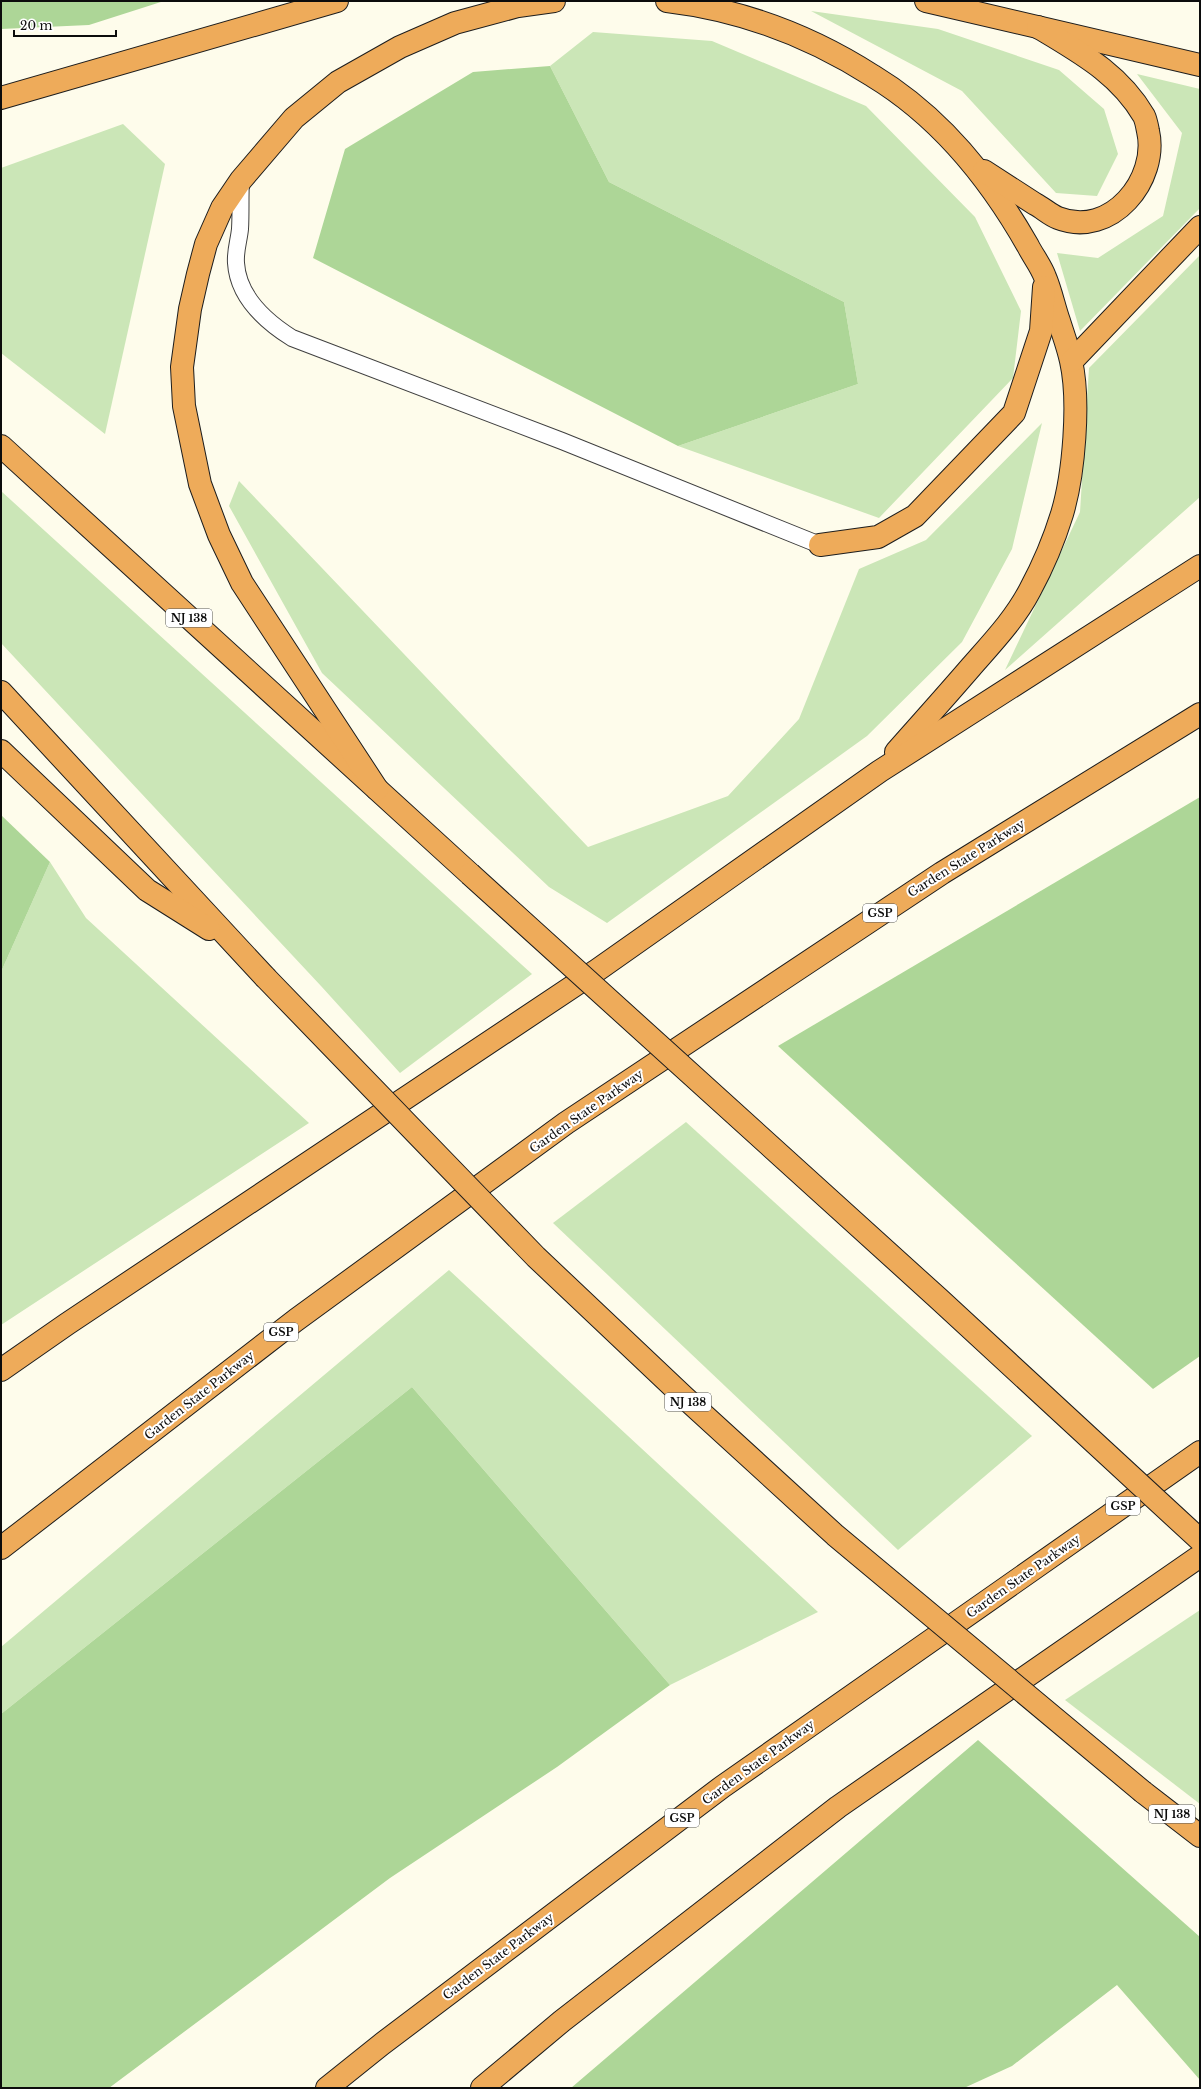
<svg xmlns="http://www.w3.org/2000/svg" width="1201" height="2089" viewBox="0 0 1201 2089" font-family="'Libre Baskerville',serif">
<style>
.green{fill:#cbe6b7}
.forest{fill:#add697}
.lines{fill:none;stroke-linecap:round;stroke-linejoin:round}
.lane-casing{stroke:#3f3f3f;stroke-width:18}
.highway-casing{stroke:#1d1d1d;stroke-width:24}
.lane{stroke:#fff;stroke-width:16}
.highway{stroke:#eeab5a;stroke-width:22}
.highway-bridge-casing{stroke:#1d1d1d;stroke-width:24;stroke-linecap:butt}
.highway-bridge{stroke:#eeab5a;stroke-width:22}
.labels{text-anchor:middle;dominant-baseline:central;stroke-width:4;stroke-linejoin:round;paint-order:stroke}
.shield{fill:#fff;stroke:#555;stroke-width:1}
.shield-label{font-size:11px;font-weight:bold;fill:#0c0c0c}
.street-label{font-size:12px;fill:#0c0c0c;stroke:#fff}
</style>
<rect width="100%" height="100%" fill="#fefceb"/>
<!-- green -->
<g class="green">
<path d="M811,11L938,29L1059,70L1104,109L1118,154L1097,196L1056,193L962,91Z"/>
<path d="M593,32L712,41L866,106L975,217L1021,311L1013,378L879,518L678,446L858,384L844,302L609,182L550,66Z"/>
<path d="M1137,74L1200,89V208L1080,331L1057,253L1098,258L1163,216L1182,133Z"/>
<path d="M123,124L165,164L105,434L1,353V168Z"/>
<path d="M1200,255V497L1005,670L1080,512L1089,368Z"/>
<path d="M1042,423L1012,549L962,642L867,736L607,923L549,887L322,673L229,506L239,481L588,847L728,796L799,719L859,569L926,540Z"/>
<path d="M1,491L532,974L400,1073L321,986L1,643Z"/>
<path d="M50,862L86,918L309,1123L1,1325V972Z"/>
<path d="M686,1122L1032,1436L898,1550L553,1223Z"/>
<path d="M449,1270L818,1612L670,1685L412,1387L1,1714V1647Z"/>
<path d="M1200,1610V1804L1065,1700Z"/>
</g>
<!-- forest -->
<g class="forest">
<path d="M1,1H164L89,25L1,29Z"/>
<path d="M550,66L609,182L844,302L858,384L678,446L313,258L345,149L473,72Z"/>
<path d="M1200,797V1356L1153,1389L778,1046Z"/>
<path d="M1,815L50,862L1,972Z"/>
<path d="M412,1387L670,1685L557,1767L390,1878L109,2088H1V1714Z"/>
<path d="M978,1740L1200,1937V2080L1117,1985L1012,2066L964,2088H571Z"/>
</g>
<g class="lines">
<defs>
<path id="lane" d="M241,180C240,196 241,213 240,229C239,240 235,251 236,263C238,297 265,321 292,338L562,441L820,545"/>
<g id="highway">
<path d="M667,1C743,10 809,35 873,76C939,116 990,179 1028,246C1033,256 1041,266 1045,277C1051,291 1054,307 1059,321C1063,334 1068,347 1071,361C1080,401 1074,474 1062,514C1054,540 1043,566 1030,590C1015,619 992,643 971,667C946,696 921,724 896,752"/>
<path d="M926,1L1200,65"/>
<path d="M1,98L337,1"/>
<path d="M984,171C1001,182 1018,193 1035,204C1043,208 1050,215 1058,218C1111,239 1159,179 1148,131C1147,126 1146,120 1144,116C1119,73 1079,52 1038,27"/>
<path d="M1072,361L1200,227"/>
<path d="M1,446L470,874"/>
<path d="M820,545L878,537L915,516L1014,413L1041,331L1044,287"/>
<path d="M1,692L265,977"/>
<path d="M1,751L147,890L209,929"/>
<path d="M377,789L242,583L219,535L200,484L184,406L182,367L190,309L198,274L206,244L222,208L241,180L294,118L338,82L400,47L455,23L518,6L554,1"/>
<path d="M1,1370L67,1324L596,971L880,771L1200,566"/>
<path d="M1,1548L296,1320L566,1123L942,873L1200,714"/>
<path d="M1143,1792L1200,1836"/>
<path d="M327,2088L382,2044L722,1787L1200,1452"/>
<path d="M482,2088L562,2021L838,1807L1200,1556"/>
</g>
</defs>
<!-- lane casing -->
<use href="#lane" class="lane-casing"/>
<!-- highway casing -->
<use href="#highway" class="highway-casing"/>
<!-- lane -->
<use href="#lane" class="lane"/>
<!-- highway -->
<use href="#highway" class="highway"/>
<defs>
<g id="highway-bridge">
<path d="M470,874L939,1299L1200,1540"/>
<path d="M265,977L536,1257L684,1397L835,1535L1143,1792"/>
</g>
</defs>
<!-- highway-bridge casing -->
<use href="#highway-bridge" class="highway-bridge-casing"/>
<!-- highway-bridge -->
<use href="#highway-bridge" class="highway-bridge"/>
</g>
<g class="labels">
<!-- shield labels -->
<g class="shield">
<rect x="166" y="609" width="46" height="18" rx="3"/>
<rect x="863" y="904" width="34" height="18" rx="3"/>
<rect x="264" y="1323" width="34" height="18" rx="3"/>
<rect x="665" y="1393" width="46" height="18" rx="3"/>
<rect x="1106" y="1497" width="34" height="18" rx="3"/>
<rect x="1149" y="1805" width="46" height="18" rx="3"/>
<rect x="665" y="1809" width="34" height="18" rx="3"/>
</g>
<g class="shield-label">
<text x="189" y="618">NJ 138</text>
<text x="880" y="913">GSP</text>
<text x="281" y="1332">GSP</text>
<text x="688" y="1402">NJ 138</text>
<text x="1123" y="1506">GSP</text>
<text x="1172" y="1814">NJ 138</text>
<text x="682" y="1818">GSP</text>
</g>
<!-- street labels -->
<g class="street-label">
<text transform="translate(966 858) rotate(-32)">Garden State Parkway</text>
<text transform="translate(586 1111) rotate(-35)">Garden State Parkway</text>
<text transform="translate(199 1395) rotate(-38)">Garden State Parkway</text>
<text transform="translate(1023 1576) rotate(-35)">Garden State Parkway</text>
<text transform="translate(758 1762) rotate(-36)">Garden State Parkway</text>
<text transform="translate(498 1956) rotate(-37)">Garden State Parkway</text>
</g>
</g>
<!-- border -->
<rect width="1201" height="2089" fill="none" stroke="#0c0c0c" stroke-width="4"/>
<!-- scale -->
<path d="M14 30v6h102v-6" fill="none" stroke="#0c0c0c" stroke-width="2"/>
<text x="20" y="30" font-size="12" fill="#0c0c0c" stroke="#ffffff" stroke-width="3" paint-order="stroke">20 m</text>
</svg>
